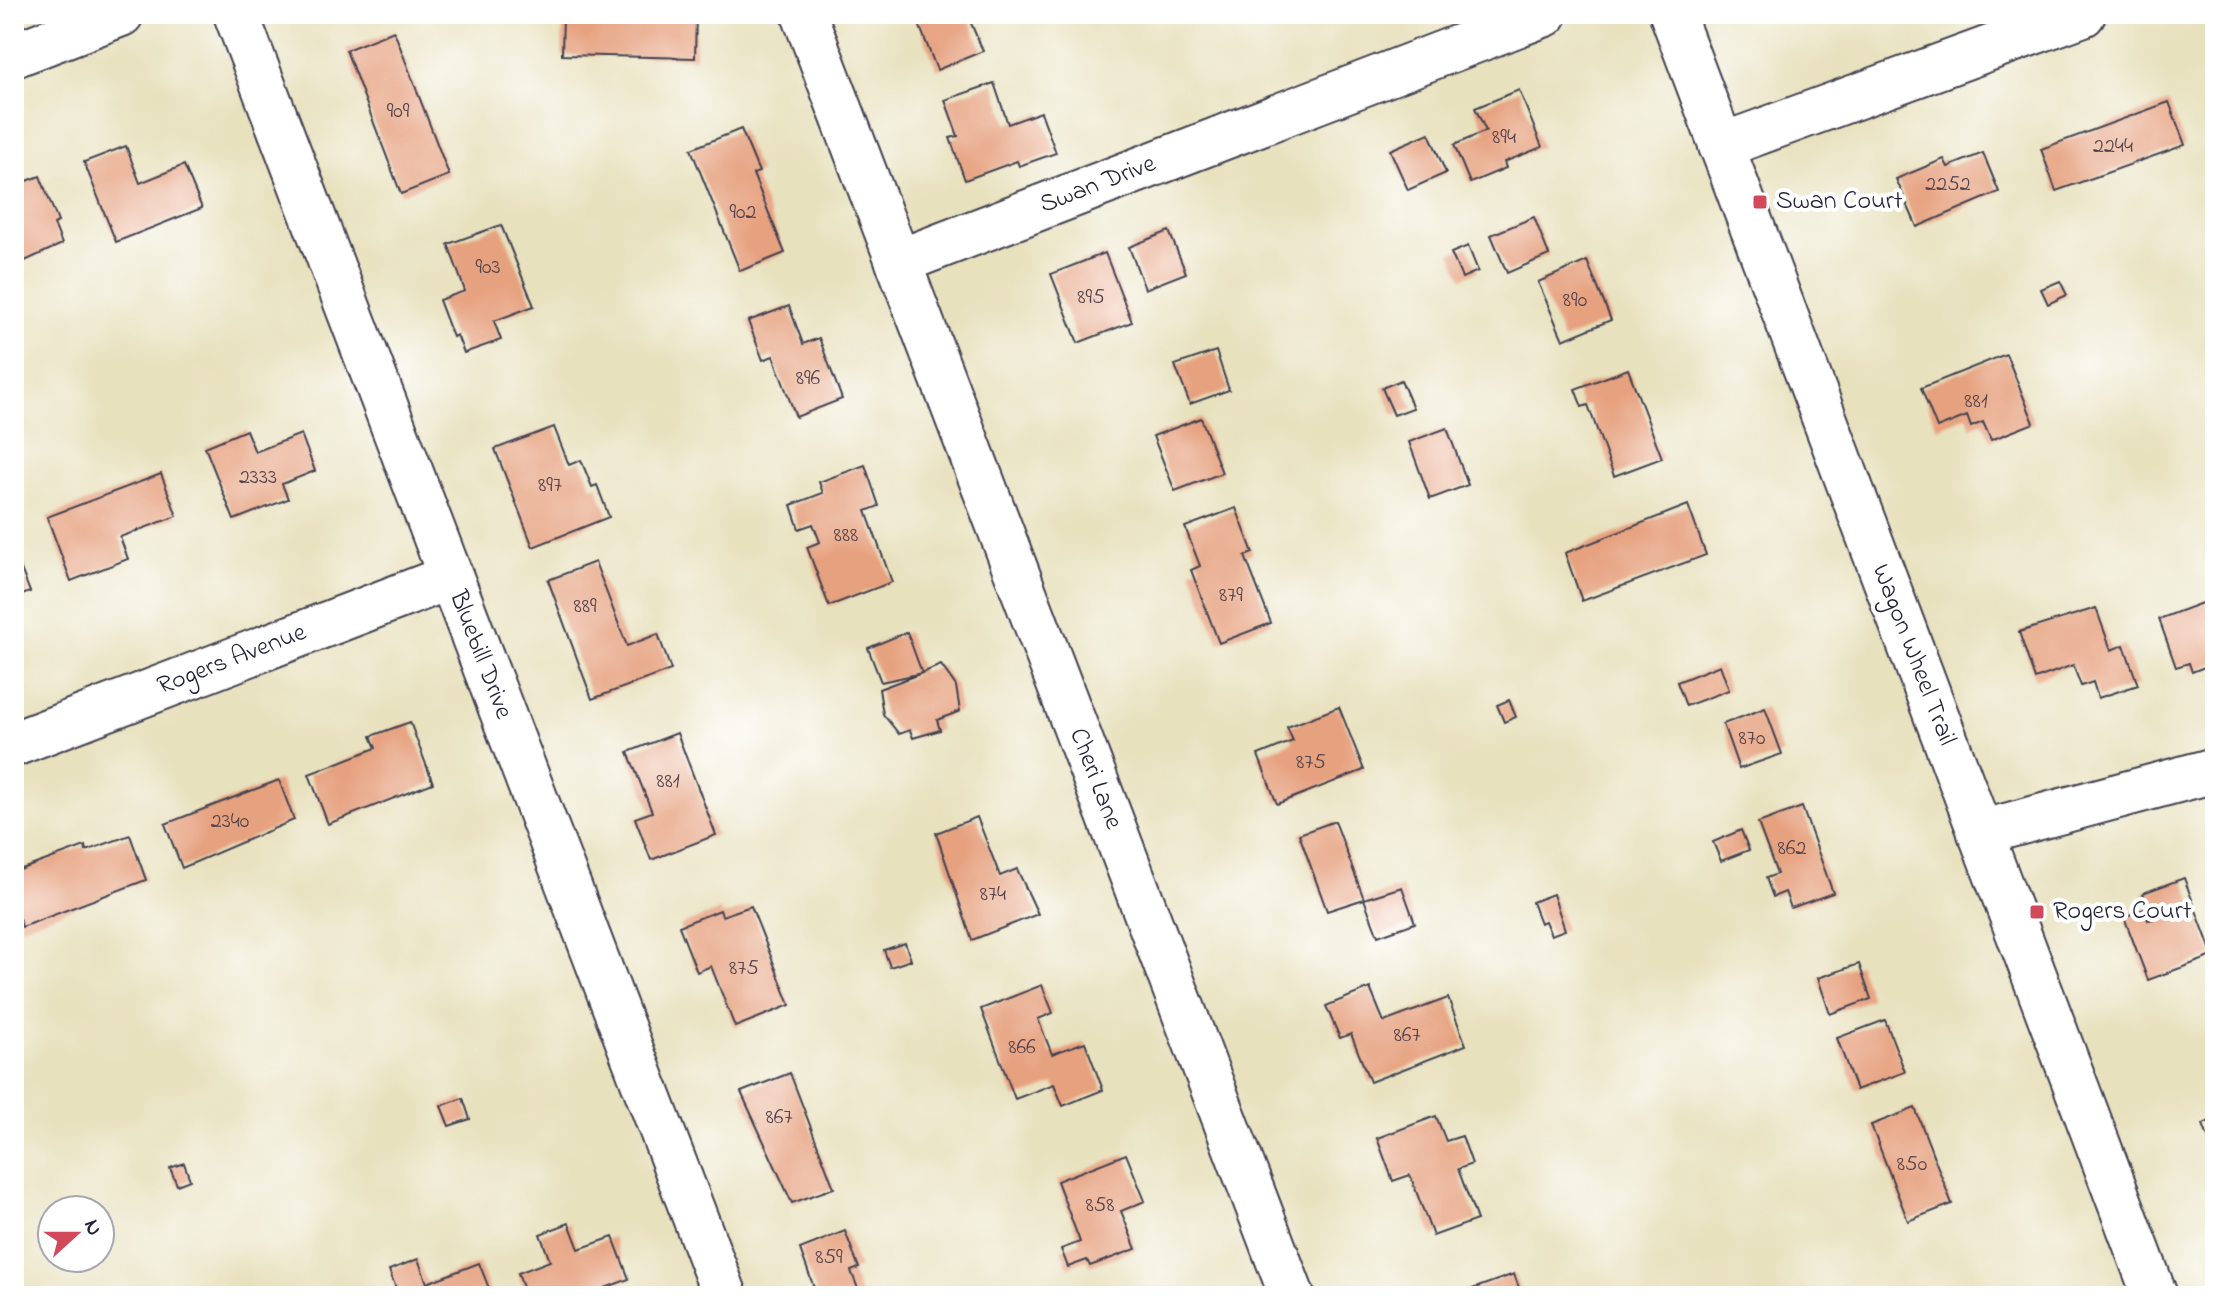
<svg xmlns="http://www.w3.org/2000/svg" width="2229" height="1310" viewBox="0 0 2229 1310" font-family="'Indie Flower',sans-serif">
<style>
.building{fill:#e6a17f}
.lines{fill:none;stroke-linecap:round;stroke-linejoin:round}
.minor-casing{stroke:#403f4f;stroke-width:48}
.minor{stroke:#fff;stroke-width:44}
.poi-dot{fill:#d1495b;stroke:#fff;stroke-width:3}
.labels{text-anchor:middle;dominant-baseline:central;stroke-width:8;stroke-linejoin:round;paint-order:stroke}
.number-label{font-size:22px;fill:#53424c}
.street-label{font-size:26px;fill:#22223b;stroke:#fff}
.poi-label{font-size:26px;fill:#22223b;stroke:#fff;text-anchor:start}
</style>
<rect width="100%" height="100%" fill="#fff"/>
<filter id="ink" filterUnits="userSpaceOnUse"><feTurbulence type="fractalNoise" baseFrequency=".0125" numOctaves="2"/><feDisplacementMap in="SourceGraphic" scale="16" xChannelSelector="R" yChannelSelector="G"/><feConvolveMatrix kernelMatrix="1 2 1 2 8 2 1 2 1" color-interpolation-filters="sRGB"/></filter>
<filter id="wash" filterUnits="userSpaceOnUse"><feTurbulence type="fractalNoise" baseFrequency=".006" numOctaves="4" result="noise"/><feDisplacementMap in="SourceGraphic" scale="32" xChannelSelector="R" yChannelSelector="G"/><feGaussianBlur stdDeviation="1.8" result="paint"/><feColorMatrix in="noise" values="0 0 0 0 0 0 0 0 0 0 0 0 0 0 0 0 0 1.4 0 .05"/><feComposite in="paint" operator="in"/></filter>
<g filter="url(#wash)">
<rect width="100%" height="100%" fill="#e8e1be"/>
<g id="blocks">
<!-- building -->
<g class="building">
<path d="M563,14H696L695,58L562,55Z"/>
<path d="M915,14H967L983,51L937,70Z"/>
<path d="M394,31L449,175L401,194L346,50Z"/>
<path d="M994,83L1008,124L1041,112L1056,153L1019,166L1017,161L965,180L950,138L958,136L945,100Z"/>
<path d="M1519,90L1542,147L1504,162L1506,168L1470,183L1454,145L1486,131L1475,108Z"/>
<path d="M2169,102L2185,145L2056,191L2041,149Z"/>
<path d="M741,129L759,172L753,174L785,253L740,271L691,149Z"/>
<path d="M1429,133L1446,173L1408,190L1390,150Z"/>
<path d="M126,146L140,183L184,165L202,208L116,242L84,162Z"/>
<path d="M1983,153L1999,192L1917,227L1896,179L1944,159L1948,167Z"/>
<path d="M40,176L58,222L54,224L62,244L14,266V186Z"/>
<path d="M1534,217L1549,255L1507,273L1491,235Z"/>
<path d="M501,225L534,306L494,321L501,340L464,353L457,335L453,337L439,300L465,291L448,244Z"/>
<path d="M1169,231L1186,273L1145,289L1129,247Z"/>
<path d="M1468,246L1478,271L1462,278L1451,253Z"/>
<path d="M1105,253L1132,322L1078,343L1051,274Z"/>
<path d="M1587,261L1611,320L1563,340L1538,282Z"/>
<path d="M2060,281L2067,295L2048,304L2041,289Z"/>
<path d="M789,306L803,344L819,338L842,399L796,417L773,356L763,360L748,321Z"/>
<path d="M1216,351L1229,390L1190,404L1175,365Z"/>
<path d="M2006,354L2034,423L1991,440L1983,422L1971,427L1967,416L1937,428L1921,388Z"/>
<path d="M1628,369L1662,458L1614,476L1588,405L1582,407L1575,389Z"/>
<path d="M1401,380L1413,408L1394,415L1382,388Z"/>
<path d="M1201,418L1222,473L1175,491L1153,436Z"/>
<path d="M554,427L569,465L581,460L592,487L597,485L609,517L533,547L495,449Z"/>
<path d="M1447,428L1468,485L1430,499L1409,442Z"/>
<path d="M246,430L255,452L301,434L315,471L282,484L288,499L234,520L205,447Z"/>
<path d="M865,465L879,506L866,511L892,582L829,606L807,547L820,542L813,524L799,529L791,505L823,493L819,482Z"/>
<path d="M161,474L177,516L120,537L128,559L71,581L47,517Z"/>
<path d="M1688,505L1706,555L1582,601L1565,553Z"/>
<path d="M1236,508L1253,553L1245,556L1271,623L1219,643L1191,570L1200,566L1185,527Z"/>
<path d="M14,551L30,592L14,598Z"/>
<path d="M595,562L627,646L658,634L671,670L592,699L548,580Z"/>
<path d="M2215,598V663L2192,672L2189,663L2176,667L2159,619Z"/>
<path d="M2096,608L2111,650L2124,645L2138,685L2098,698L2093,682L2081,686L2073,665L2035,679L2019,632Z"/>
<path d="M907,632L922,673L941,665L956,686L960,711L937,720L940,730L913,738L910,730L899,734L883,714L879,689L922,673L881,682L868,648Z"/>
<path d="M1720,665L1729,690L1686,706L1677,682Z"/>
<path d="M1509,700L1516,717L1504,722L1497,705Z"/>
<path d="M1339,707L1364,770L1277,804L1258,755L1293,741L1287,727Z"/>
<path d="M1765,708L1782,754L1739,769L1723,724Z"/>
<path d="M410,722L433,783L328,824L309,774L376,748L371,736Z"/>
<path d="M677,733L716,835L651,860L635,818L652,812L628,752Z"/>
<path d="M279,780L294,820L182,868L165,824Z"/>
<path d="M1802,807L1833,893L1791,908L1785,892L1773,897L1766,878L1777,874L1758,823Z"/>
<path d="M977,817L1000,876L1017,869L1038,914L972,940L936,833Z"/>
<path d="M1335,821L1364,899L1327,911L1299,834Z"/>
<path d="M1741,830L1749,850L1721,861L1713,842Z"/>
<path d="M130,835L146,880L22,927L14,904V872L85,846L86,851Z"/>
<path d="M2184,878L2213,956L2148,980L2124,917L2144,909L2148,920L2153,919L2143,893Z"/>
<path d="M1402,887L1415,923L1378,936L1364,899Z"/>
<path d="M1553,894L1565,930L1551,935L1545,921L1540,923L1532,902Z"/>
<path d="M751,906L790,1005L735,1027L711,966L697,972L679,926L720,910L722,916Z"/>
<path d="M905,943L911,960L890,967L884,950Z"/>
<path d="M1859,964L1871,999L1830,1014L1818,978Z"/>
<path d="M1042,985L1053,1013L1038,1019L1052,1054L1085,1042L1103,1090L1063,1106L1054,1084L1015,1099L981,1009Z"/>
<path d="M1370,988L1384,1022L1448,998L1466,1045L1370,1082L1351,1034L1340,1038L1326,1006Z"/>
<path d="M1885,1020L1905,1072L1856,1090L1837,1038Z"/>
<path d="M790,1073L834,1188L792,1203L741,1092Z"/>
<path d="M463,1098L470,1119L449,1126L441,1106Z"/>
<path d="M1915,1108L1952,1204L1908,1221L1871,1125Z"/>
<path d="M1436,1116L1446,1141L1462,1136L1472,1164L1458,1169L1477,1220L1433,1236L1410,1175L1393,1181L1377,1138Z"/>
<path d="M2215,1119V1156L2203,1124Z"/>
<path d="M1126,1154L1145,1201L1121,1211L1136,1249L1090,1266L1087,1260L1068,1267L1061,1249L1080,1242L1057,1181Z"/>
<path d="M184,1163L190,1180L177,1185L170,1168Z"/>
<path d="M569,1223L579,1249L613,1237L629,1279L584,1296H526L518,1273L550,1261L540,1234Z"/>
<path d="M845,1231L859,1268L851,1271L861,1296H817L800,1249Z"/>
<path d="M418,1259L427,1283L479,1263L492,1296H399L389,1270Z"/>
<path d="M1514,1274L1522,1296H1462L1461,1293Z"/>
</g>
</g>
</g>
<g filter="url(#ink)">
<use href="#blocks" fill-opacity="0" stroke="#403f4f" stroke-width="2"/>
<g class="lines">
<defs>
<g id="minor">
<path d="M236,14L725,1296"/>
<path d="M804,14L1292,1296"/>
<path d="M1672,14L2155,1296"/>
<path d="M14,55L121,14"/>
<path d="M1721,146L2083,14"/>
<path d="M898,262L1545,14"/>
<path d="M14,744L450,577"/>
<path d="M1980,833L2215,770"/>
</g>
</defs>
<!-- minor casing -->
<use href="#minor" class="minor-casing"/>
<!-- minor -->
<use href="#minor" class="minor"/>
</g>
</g>
<!-- markers -->
<g class="poi-dot">
<rect x="1752" y="194" width="16" height="16" rx="4"/>
<rect x="2029" y="904" width="16" height="16" rx="4"/>
</g>
<g class="labels">
<!-- number labels -->
<g class="number-label">
<text x="398" y="112">909</text>
<text x="1504" y="138">894</text>
<text x="2113" y="147">2244</text>
<text x="1948" y="185">2252</text>
<text x="743" y="213">902</text>
<text x="488" y="268">903</text>
<text x="1091" y="298">895</text>
<text x="1575" y="301">890</text>
<text x="808" y="379">896</text>
<text x="1976" y="402">881</text>
<text x="258" y="478">2333</text>
<text x="550" y="486">897</text>
<text x="846" y="536">888</text>
<text x="1231" y="596">879</text>
<text x="585" y="607">889</text>
<text x="1752" y="739">870</text>
<text x="1311" y="763">875</text>
<text x="668" y="782">881</text>
<text x="230" y="822">2340</text>
<text x="1792" y="849">862</text>
<text x="993" y="895">874</text>
<text x="744" y="969">875</text>
<text x="1407" y="1036">867</text>
<text x="1022" y="1048">866</text>
<text x="779" y="1118">867</text>
<text x="1912" y="1165">850</text>
<text x="1100" y="1206">858</text>
<text x="829" y="1258">859</text>
</g>
<!-- street labels -->
<g class="street-label">
<text transform="translate(1098 185) rotate(-21)">Swan Drive</text>
<text transform="translate(480 655) rotate(69)">Bluebill Drive</text>
<text transform="translate(1913 655) rotate(69)">Wagon Wheel Trail</text>
<text transform="translate(232 660) rotate(-21)">Rogers Avenue</text>
<text transform="translate(1095 779) rotate(69)">Cheri Lane</text>
</g>
<!-- poi labels -->
<g class="poi-label">
<text x="1776" y="202">Swan Court</text>
<text x="2053" y="912">Rogers Court</text>
</g>
</g>
<!-- margin -->
<rect width="2229" height="1310" fill="none" stroke="#fff" stroke-width="48"/>
<!-- north arrow -->
<g transform="translate(76 1234) rotate(69)"><circle r="38" fill="#ffffff" stroke="#a7a7b1" stroke-width="2"/>
<path d="M0-6L14 30L0 20L-14 30Z" fill="#d1495b"/>
<text y="-12" font-size="22" font-weight="bold" text-anchor="middle" fill="#22223b">N</text>
</g>
</svg>
